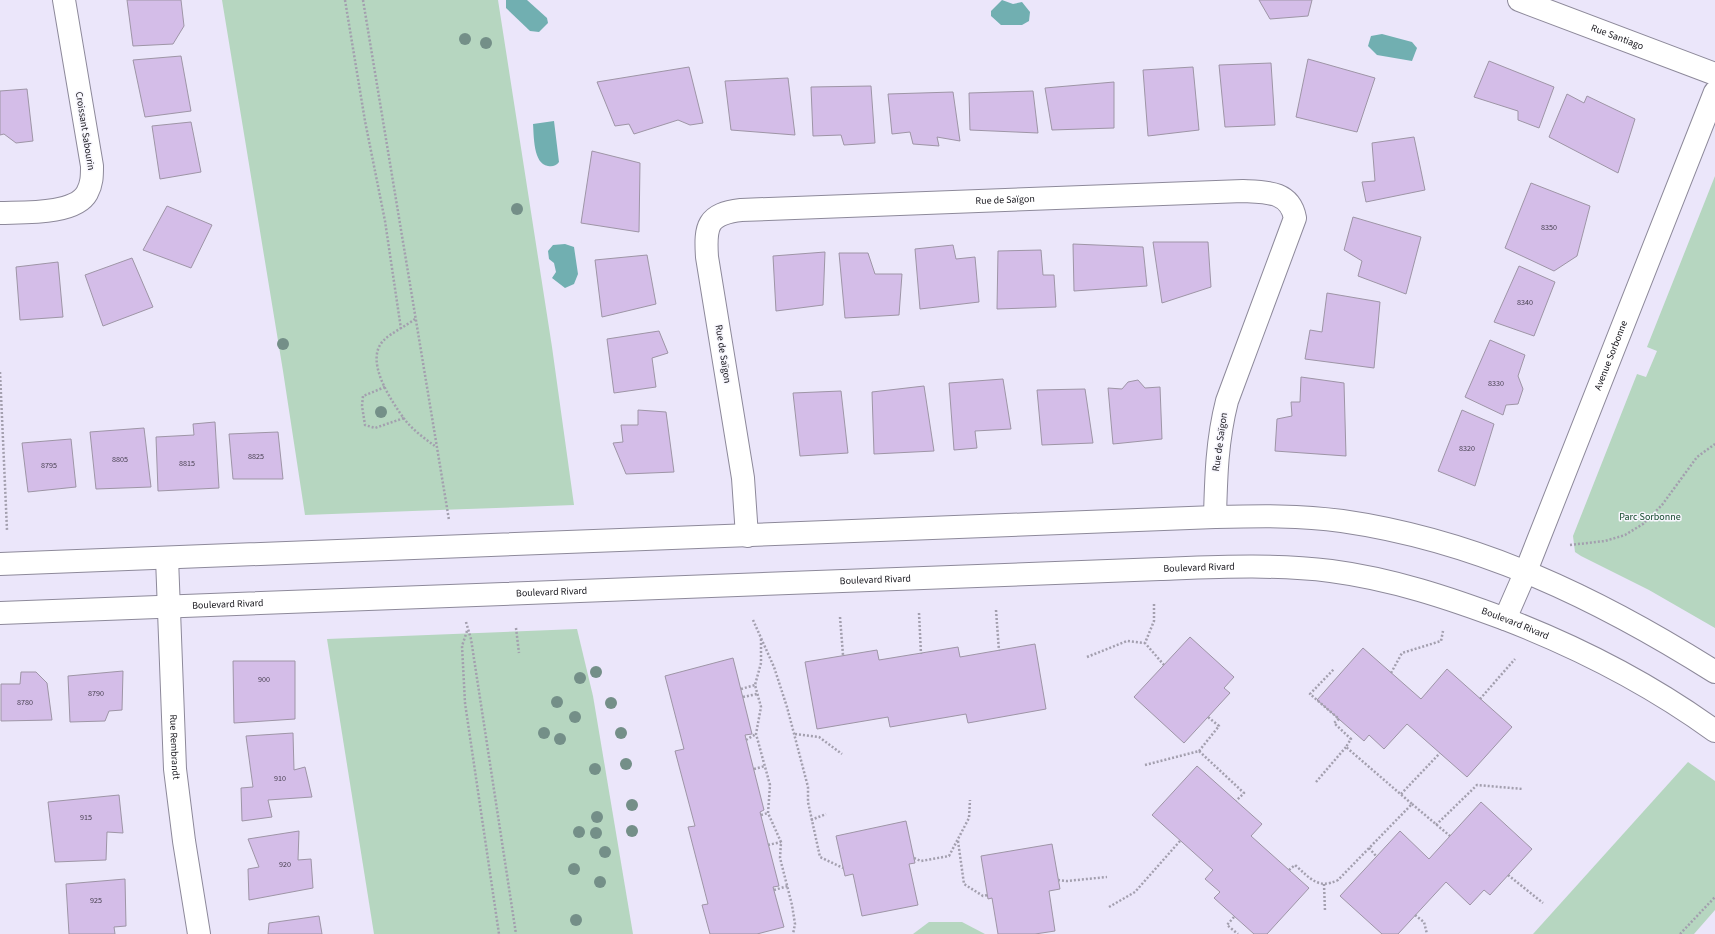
<svg xmlns="http://www.w3.org/2000/svg" width="1715" height="934" viewBox="0 0 1715 934" font-family="'Source Sans 3',sans-serif">
<style>
.green{fill:#b6d6c0}
.water{fill:#71afb1}
.building{fill:#d4bde8;stroke:#9e95a6}
.lines{fill:none;stroke-linecap:round;stroke-linejoin:round}
.minor-casing{stroke:#8d899a;stroke-width:24}
.path{stroke:#a39fae;stroke-width:2.5;stroke-dasharray:2 2;stroke-linecap:butt}
.minor{stroke:#fff;stroke-width:22}
.tree{fill:#748f88}
.labels{text-anchor:middle;dominant-baseline:central;stroke-width:3;stroke-linejoin:round;paint-order:stroke}
.number-label{font-size:8px;fill:#474050}
.street-label{font-size:10px;fill:#18171d;stroke:#f7f6fd}
.park-label{font-size:10px;fill:#13482b;stroke:#f7f6fd}
</style>
<rect width="100%" height="100%" fill="#ebe6fa"/>
<!-- green -->
<g class="green">
<path d="M222,0H498L552,347L574,505L305,515L283,371Z"/>
<path d="M1715,176V628L1649,590L1581,556L1575,552L1573,536L1637,374L1646,377L1657,351L1647,347Z"/>
<path d="M577,629L593,696L633,934H374L327,639Z"/>
<path d="M1688,762L1715,781V910L1694,934H1533Z"/>
<path d="M929,922H962L985,934H913Z"/>
</g>
<!-- water -->
<g class="water">
<path d="M506,0H527L547,18L548,23L539,32L530,31L506,8Z"/>
<path d="M1002,0L1013,4L1022,2L1030,12L1029,21L1022,25H1001L991,16V11Z"/>
<path d="M1382,34L1412,42L1417,48L1412,61L1377,55L1368,46L1371,36Z"/>
<path d="M554,121L559,162C556,166 552,167 548,166C533,164 534,135 533,124Z"/>
<path d="M565,244L574,247L578,274L574,284L565,288L552,278L556,272L554,263L549,259L548,251L553,245Z"/>
</g>
<!-- building -->
<g class="building">
<path d="M127,0H181L184,26L173,44L133,46Z"/>
<path d="M1259,0H1312L1308,16L1270,19Z"/>
<path d="M181,56L191,111L145,117L133,60Z"/>
<path d="M1308,59L1375,78L1357,132L1296,117Z"/>
<path d="M1489,61L1554,87L1539,128L1518,120V111L1474,97Z"/>
<path d="M1271,63L1275,125L1225,127L1219,65Z"/>
<path d="M689,67L703,123L690,125L678,120L634,134L629,124L615,126L597,82Z"/>
<path d="M1193,67L1199,130L1148,136L1143,70Z"/>
<path d="M788,78L795,135L731,130L725,81Z"/>
<path d="M1114,82V128L1052,130L1045,88Z"/>
<path d="M871,86L875,143L844,145L841,135L813,136L811,87Z"/>
<path d="M27,89L33,141L16,143L4,134L0,135V91Z"/>
<path d="M1033,91L1038,133L970,130L969,93Z"/>
<path d="M953,92L960,141L937,137L939,146L913,144L910,132L892,134L888,94Z"/>
<path d="M1567,94L1584,103L1587,96L1635,119L1618,173L1549,137Z"/>
<path d="M191,122L201,172L160,179L152,126Z"/>
<path d="M1414,137L1425,190L1366,202L1362,182L1375,181L1372,143Z"/>
<path d="M592,151L640,163L639,232L581,223Z"/>
<path d="M1531,183L1590,206L1577,256L1554,271L1505,248Z"/>
<path d="M167,206L212,225L191,268L143,250Z"/>
<path d="M1353,217L1421,237L1406,294L1358,276L1362,261L1344,250Z"/>
<path d="M1153,242H1208L1211,287L1162,303Z"/>
<path d="M1073,244L1143,247L1147,286L1074,291Z"/>
<path d="M953,245L956,259L975,257L979,302L920,309L915,249Z"/>
<path d="M1041,250L1043,275H1054L1056,307L997,309L998,251Z"/>
<path d="M825,252L823,305L776,311L773,256Z"/>
<path d="M839,253H868L875,274H902L899,315L845,318Z"/>
<path d="M647,255L656,304L602,317L595,260Z"/>
<path d="M132,258L153,307L103,326L85,275Z"/>
<path d="M58,262L63,317L20,320L16,267Z"/>
<path d="M1519,266L1555,282L1534,336L1494,322Z"/>
<path d="M1327,293L1380,302L1374,368L1305,359L1310,330L1322,332Z"/>
<path d="M659,331L668,353L652,358L656,387L614,393L607,339Z"/>
<path d="M1490,340L1525,355L1518,376L1523,389L1518,404L1506,405L1503,415L1465,397Z"/>
<path d="M1301,377L1344,383L1346,456L1275,451L1277,419L1292,416L1291,402H1300Z"/>
<path d="M1003,379L1011,429L975,431L977,448L954,450L949,383Z"/>
<path d="M1138,380L1145,388L1160,387L1162,439L1113,444L1108,388L1122,389L1128,382Z"/>
<path d="M924,386L934,451L874,454L872,392Z"/>
<path d="M1085,389L1093,443L1042,445L1037,390Z"/>
<path d="M841,391L848,453L800,456L793,393Z"/>
<path d="M638,410L666,412L674,472L626,474L613,443L623,442L621,425H638Z"/>
<path d="M1462,410L1494,424L1475,486L1438,471Z"/>
<path d="M215,422L219,488L158,491L156,437L194,435L193,424Z"/>
<path d="M144,428L151,487L96,489L90,432Z"/>
<path d="M278,432L283,479H233L229,434Z"/>
<path d="M71,439L76,487L28,492L22,443Z"/>
<path d="M1190,637L1234,677L1224,688L1230,693L1184,743L1134,697Z"/>
<path d="M1035,644L1046,709L968,723L966,714L890,727L888,717L817,729L805,662L877,650L879,660L958,647L960,657Z"/>
<path d="M1363,648L1421,699L1447,669L1512,727L1467,777L1407,724L1384,749L1369,735L1364,741L1317,700Z"/>
<path d="M733,658L752,734L745,735L764,810L760,812L779,886L773,887L784,927L757,934H710L702,905L708,904L688,827L695,826L675,751L684,749L665,676Z"/>
<path d="M233,661H295V719L234,723Z"/>
<path d="M123,671L122,710L109,711L105,721L70,722L68,676Z"/>
<path d="M21,672H36L47,683L52,720L1,721V684H20Z"/>
<path d="M293,733L294,770L305,767L312,797L268,800L272,817L242,821L241,788L253,787L246,736Z"/>
<path d="M1197,766L1262,824L1251,836L1309,888L1267,934H1254L1214,898L1220,892L1205,879L1213,870L1152,815Z"/>
<path d="M119,795L123,833L107,832L106,860L55,862L48,802Z"/>
<path d="M1481,802L1532,849L1490,895L1484,890L1470,905L1446,882L1398,934H1382L1340,896L1400,831L1429,859Z"/>
<path d="M906,821L915,863L909,864L918,905L862,916L853,874L845,876L836,836Z"/>
<path d="M299,831L298,860L311,859L313,888L249,900L248,869L259,867L248,839Z"/>
<path d="M1052,844L1060,889L1049,891L1055,931L1035,934H998L992,898L988,899L981,856Z"/>
<path d="M125,879L126,926L114,927L115,934H69L66,884Z"/>
<path d="M319,916L322,934H268L269,923Z"/>
</g>
<g class="lines">
<defs>
<g id="minor">
<path id="s1" d="M1519,0L1715,74"/>
<path d="M0,213C22,212 75,215 87,193C92,184 92,176 92,166L64,0"/>
<path id="s2" d="M747,536L743,478L707,257C705,226 707,214 741,210L1243,191C1266,192 1290,191 1295,218L1227,401C1217,440 1216,477 1215,517"/>
<path id="s3" d="M167,558L175,769L184,841L199,934"/>
<path d="M0,564L1215,517C1258,516 1300,515 1342,521C1480,541 1599,599 1715,672"/>
<path id="s4" d="M0,613L1160,569C1216,567 1275,564 1331,571C1392,579 1449,598 1505,619C1580,648 1650,684 1715,731"/>
<path id="s5" d="M1505,619L1526,571L1715,92"/>
</g>
</defs>
<!-- minor casing -->
<use href="#minor" class="minor-casing"/>
<!-- path -->
<g class="path">
<path d="M345,0L365,121L385,221L401,329"/>
<path d="M363,0L449,520"/>
<path d="M415,319C406,326 391,333 384,340C363,360 392,402 405,420C413,430 425,439 435,446"/>
<path d="M0,372L7,530"/>
<path d="M385,387L363,396L362,406L365,425L375,428L404,418"/>
<path d="M1570,545L1605,541L1625,535L1643,524L1662,505L1697,457L1715,444"/>
<path d="M1154,604V621L1145,643L1164,665"/>
<path d="M996,610L999,651"/>
<path d="M919,613L921,654"/>
<path d="M840,617L843,655"/>
<path d="M753,620L774,667L787,707L808,787V802L820,857L843,868"/>
<path d="M466,622L471,639L516,934"/>
<path d="M516,628L519,653"/>
<path d="M467,631L462,646L465,703L499,934"/>
<path d="M761,639V663L755,685L761,707L756,734L770,785L768,813L781,842L780,858L792,905L795,924L793,934"/>
<path d="M1087,657L1127,641L1145,643"/>
<path d="M1391,673L1402,653L1441,641L1443,631"/>
<path d="M741,689L755,685"/>
<path d="M743,697L757,694"/>
<path d="M1480,699L1515,659"/>
<path d="M795,734L819,737L842,754"/>
<path d="M746,740L756,734"/>
<path d="M1199,751L1219,726L1208,717"/>
<path d="M1145,765L1199,751L1244,793L1236,801"/>
<path d="M754,769L765,766"/>
<path d="M1316,782L1346,747"/>
<path d="M1401,794L1440,753"/>
<path d="M1412,804L1450,836"/>
<path d="M761,815L768,813"/>
<path d="M811,820L826,814"/>
<path d="M1436,825L1477,785L1523,789"/>
<path d="M958,841L964,884L983,896L988,895"/>
<path d="M768,845L781,842"/>
<path d="M1369,848L1376,856"/>
<path d="M914,858L921,861L949,856L969,818L970,800"/>
<path d="M1289,870L1295,865C1310,878 1318,890 1338,880L1412,804L1346,747L1351,739L1334,723L1339,719L1310,694L1334,669"/>
<path d="M1508,875L1543,903"/>
<path d="M1058,880L1067,881L1107,877"/>
<path d="M1324,884L1325,911"/>
<path d="M774,890L788,886"/>
<path d="M1109,907L1135,892L1180,841"/>
<path d="M1415,915L1424,922L1427,934"/>
<path d="M1234,917L1227,925L1238,934"/>
<path d="M1680,934L1715,897"/>
</g>
<!-- minor -->
<use href="#minor" class="minor"/>
</g>
<!-- trees -->
<g class="tree">
<circle cx="465" cy="39" r="6"/>
<circle cx="486" cy="43" r="6"/>
<circle cx="517" cy="209" r="6"/>
<circle cx="283" cy="344" r="6"/>
<circle cx="381" cy="412" r="6"/>
<circle cx="596" cy="672" r="6"/>
<circle cx="580" cy="678" r="6"/>
<circle cx="557" cy="702" r="6"/>
<circle cx="611" cy="703" r="6"/>
<circle cx="575" cy="717" r="6"/>
<circle cx="544" cy="733" r="6"/>
<circle cx="621" cy="733" r="6"/>
<circle cx="560" cy="739" r="6"/>
<circle cx="626" cy="764" r="6"/>
<circle cx="595" cy="769" r="6"/>
<circle cx="632" cy="805" r="6"/>
<circle cx="597" cy="817" r="6"/>
<circle cx="632" cy="831" r="6"/>
<circle cx="579" cy="832" r="6"/>
<circle cx="596" cy="833" r="6"/>
<circle cx="605" cy="852" r="6"/>
<circle cx="574" cy="869" r="6"/>
<circle cx="600" cy="882" r="6"/>
<circle cx="576" cy="920" r="6"/>
</g>
<g class="labels">
<!-- number labels -->
<g class="number-label">
<text x="1549" y="227">8350</text>
<text x="1525" y="302">8340</text>
<text x="1496" y="383">8330</text>
<text x="1467" y="448">8320</text>
<text x="256" y="456">8825</text>
<text x="120" y="459">8805</text>
<text x="187" y="463">8815</text>
<text x="49" y="465">8795</text>
<text x="264" y="679">900</text>
<text x="96" y="693">8790</text>
<text x="25" y="702">8780</text>
<text x="280" y="778">910</text>
<text x="86" y="817">915</text>
<text x="285" y="864">920</text>
<text x="96" y="900">925</text>
</g>
<!-- street labels -->
<g class="street-label">
<text stroke="none"><textPath href="#s1" startOffset="105">Rue Santiago</textPath></text>
<text transform="translate(85 131) rotate(81)">Croissant Sabourin</text>
<text stroke="none"><textPath href="#s2" startOffset="615">Rue de Saïgon</textPath></text>
<text transform="translate(723 354) rotate(81)">Rue de Saïgon</text>
<text stroke="none"><textPath href="#s5" startOffset="284">Avenue Sorbonne</textPath></text>
<text transform="translate(1220 442) rotate(-82)">Rue de Saïgon</text>
<text stroke="none"><textPath href="#s4" startOffset="1200">Boulevard Rivard</textPath></text>
<text stroke="none"><textPath href="#s4" startOffset="876">Boulevard Rivard</textPath></text>
<text stroke="none"><textPath href="#s4" startOffset="552">Boulevard Rivard</textPath></text>
<text stroke="none"><textPath href="#s4" startOffset="228">Boulevard Rivard</textPath></text>
<text stroke="none"><textPath href="#s4" startOffset="1524">Boulevard Rivard</textPath></text>
<text stroke="none"><textPath href="#s3" startOffset="189">Rue Rembrandt</textPath></text>
</g>
<!-- park labels -->
<g class="park-label">
<text x="1650" y="517">Parc Sorbonne</text>
</g>
</g>
</svg>
